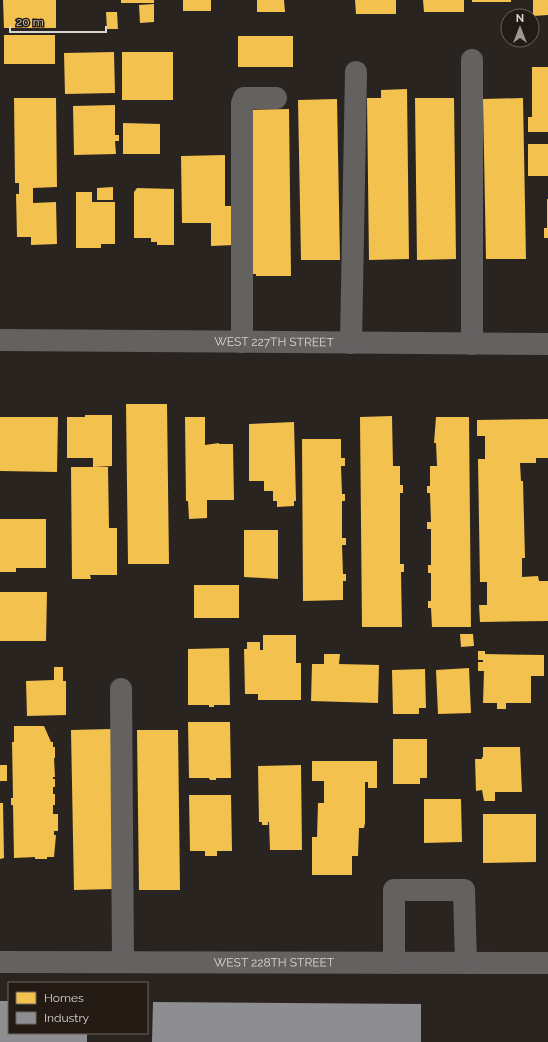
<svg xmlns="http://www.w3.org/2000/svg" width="548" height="1042" viewBox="0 0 548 1042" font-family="Raleway,sans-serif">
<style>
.homes{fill:#f2c14e}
.industry{fill:#8d8d92}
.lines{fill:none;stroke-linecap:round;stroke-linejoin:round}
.minor{stroke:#646261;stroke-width:22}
.labels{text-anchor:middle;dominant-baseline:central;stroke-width:4;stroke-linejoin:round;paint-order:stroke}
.street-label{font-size:12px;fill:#dcd4d0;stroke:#241a14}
</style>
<rect width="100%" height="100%" fill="#2a2421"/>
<!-- homes -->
<g class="homes">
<path d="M3,0H56V28H4Z"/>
<rect x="121" y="0" width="33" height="3"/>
<rect x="183" y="0" width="28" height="11"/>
<path d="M257,0H284L285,12H257Z"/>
<path d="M355,0H396V14H356Z"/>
<path d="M423,0H464V12H424Z"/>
<rect x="472" y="0" width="39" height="2"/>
<path d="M533,0H548V15L533,16Z"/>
<path d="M154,4V22L140,23L139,5Z"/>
<path d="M106,12H117L118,29H107Z"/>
<rect x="4" y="35" width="51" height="29"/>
<rect x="238" y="36" width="55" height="31"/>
<path d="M114,52L115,93L65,94L64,53Z"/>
<rect x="122" y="52" width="51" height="48"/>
<path d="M532,67H548V132H528V117H532Z"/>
<path d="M407,89L409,259L369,260L367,98H381V90Z"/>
<path d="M14,98H56L57,187L33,188V203L56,202L57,244L31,245V237H17L16,194H19V183H15Z"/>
<path d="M415,98H454L456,259L417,260Z"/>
<path d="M523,98L526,259H486L483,99Z"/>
<path d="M337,99L340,260H301L298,100Z"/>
<path d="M115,105V135H119V141H115L116,154L74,155L73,106Z"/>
<path d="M289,109L291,276H256V274H249L247,110Z"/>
<path d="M123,123L160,124V154H123Z"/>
<rect x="528" y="144" width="20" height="32"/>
<path d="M225,155V206H233L234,245L211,246V223H182L181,156Z"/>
<path d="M113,187V200H97V188Z"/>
<path d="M137,188L174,189V245H157V242H151V238H134V192Z"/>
<path d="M76,192H92V202H115V244H101V248H76Z"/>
<path d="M547,199H548V238H544V228H547Z"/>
<path d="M126,404H167L169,564H128Z"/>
<path d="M85,415H112V466L93,467V458H67V417H85Z"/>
<path d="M392,416L393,466H400V485H403V493H400V564H404V572H401L402,627H362L360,417Z"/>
<path d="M0,417H58L57,472L0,471Z"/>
<path d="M185,417H205V445L219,443V444H233L234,500H207V518L189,519L188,501H186Z"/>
<path d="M436,417H469L471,627H432L431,608H428V601H431V573H428V565H431V529H427V522H431L430,493H427V486H430V466H437L436,443H434Z"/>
<path d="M548,419V458H536V463H520L521,481H523L525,558H522V577L538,576L539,581H548V621L480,622L479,605H487V582H480L478,459H485V436H477V420Z"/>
<path d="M294,422L296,501H294V506L277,507V501H273V491H264V481H249V424Z"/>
<path d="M302,439H341V458H345V466H341L342,494H345V501H342V538H346V545H342L343,574H346V581H343V600L303,601Z"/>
<path d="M71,467H108L109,528H117V575H90L91,579H72Z"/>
<path d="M0,519H46V568H16V572H0Z"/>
<path d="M244,530H278V579L244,577Z"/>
<rect x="194" y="585" width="45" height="33"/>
<path d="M0,592H47L46,641H0Z"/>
<path d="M460,634H473L474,646L461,647Z"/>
<path d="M263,635H296V663H301V700H258V694H245L244,649H247V642H260V650H263Z"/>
<path d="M229,648L230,705H214V707H209V705H188V649Z"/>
<path d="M478,651H485V654L544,655V676H531V703H506V709H497V703H483L484,671H478V662H483V660H478Z"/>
<path d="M324,654H340L339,664L379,665L378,703L311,701L312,664H324Z"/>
<path d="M54,667H63V681H66V715L27,716L26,681L54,680Z"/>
<path d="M469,668L471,713L438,714L436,670Z"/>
<path d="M425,669L426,708H419V714H393L392,670Z"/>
<path d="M188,722H230L231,778H216V780H210L209,778H189Z"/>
<path d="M14,726H44L51,742H53V747H55V758H54L55,777H53V779H55V787H53V794H55V805H53V814H58V831H54V835H56L54,857H47V859H35V857L14,858L13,805H11V798H13L12,742H14Z"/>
<path d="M112,729L114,889L74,890L71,730Z"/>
<path d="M137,730H178L180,890H139Z"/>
<path d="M393,739H427V778H420V784H393Z"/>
<path d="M483,747H520L522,792H495V801H484L482,790L476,791L475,759H482V757H483Z"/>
<path d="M312,761H377V788H368V782H365V823L364,828H359L358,856H352V875H312V837H317L318,803H324V781H312Z"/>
<rect x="0" y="765" width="7" height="16"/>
<path d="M301,765L302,850H270L269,822H268V825H262V822H259L258,766Z"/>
<path d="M189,795H231L232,851H217V856H205V851H190Z"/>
<path d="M424,799H461L462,842L424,843Z"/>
<path d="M0,803H3L4,858L0,859Z"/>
<path d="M483,814H536V862L483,863Z"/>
</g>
<!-- industry -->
<g class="industry">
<path d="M0,1001H9V1033H87V1042H0Z"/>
<path d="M153,1002L421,1004V1042H152Z"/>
</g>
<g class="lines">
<!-- minor -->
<g class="minor">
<path d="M472,60V344"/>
<path id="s1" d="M0,340L548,344"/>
<path d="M242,342V103L244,98H276"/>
<path d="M351,343L356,72"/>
<path d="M121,689L123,962"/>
<path id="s2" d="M0,962L548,963"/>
<path d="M394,963V890H464L466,963"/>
</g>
</g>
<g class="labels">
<!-- street labels -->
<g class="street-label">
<text stroke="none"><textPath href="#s1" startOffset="274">WEST 227TH STREET</textPath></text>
<text stroke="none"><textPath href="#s2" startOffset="274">WEST 228TH STREET</textPath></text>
</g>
</g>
<!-- legend -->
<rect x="8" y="982" width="140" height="52" fill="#241a14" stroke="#6e645f"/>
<rect x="16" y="992" width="20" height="12" fill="#f2c14e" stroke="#6e645f"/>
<text x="44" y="1002" font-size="12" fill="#dcd4d0">Homes</text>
<rect x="16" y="1012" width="20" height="12" fill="#8d8d92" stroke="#6e645f"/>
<text x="44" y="1022" font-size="12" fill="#dcd4d0">Industry</text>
<!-- north arrow -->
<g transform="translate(520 28)"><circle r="19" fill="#241a14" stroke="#6e645f"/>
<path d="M0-3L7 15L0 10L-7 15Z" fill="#9e9693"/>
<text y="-6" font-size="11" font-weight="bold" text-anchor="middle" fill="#dcd4d0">N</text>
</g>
<!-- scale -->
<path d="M10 26v6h96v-6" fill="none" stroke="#dcd4d0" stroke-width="2"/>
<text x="16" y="26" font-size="12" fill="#dcd4d0" stroke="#241a14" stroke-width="3" paint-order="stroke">20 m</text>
</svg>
